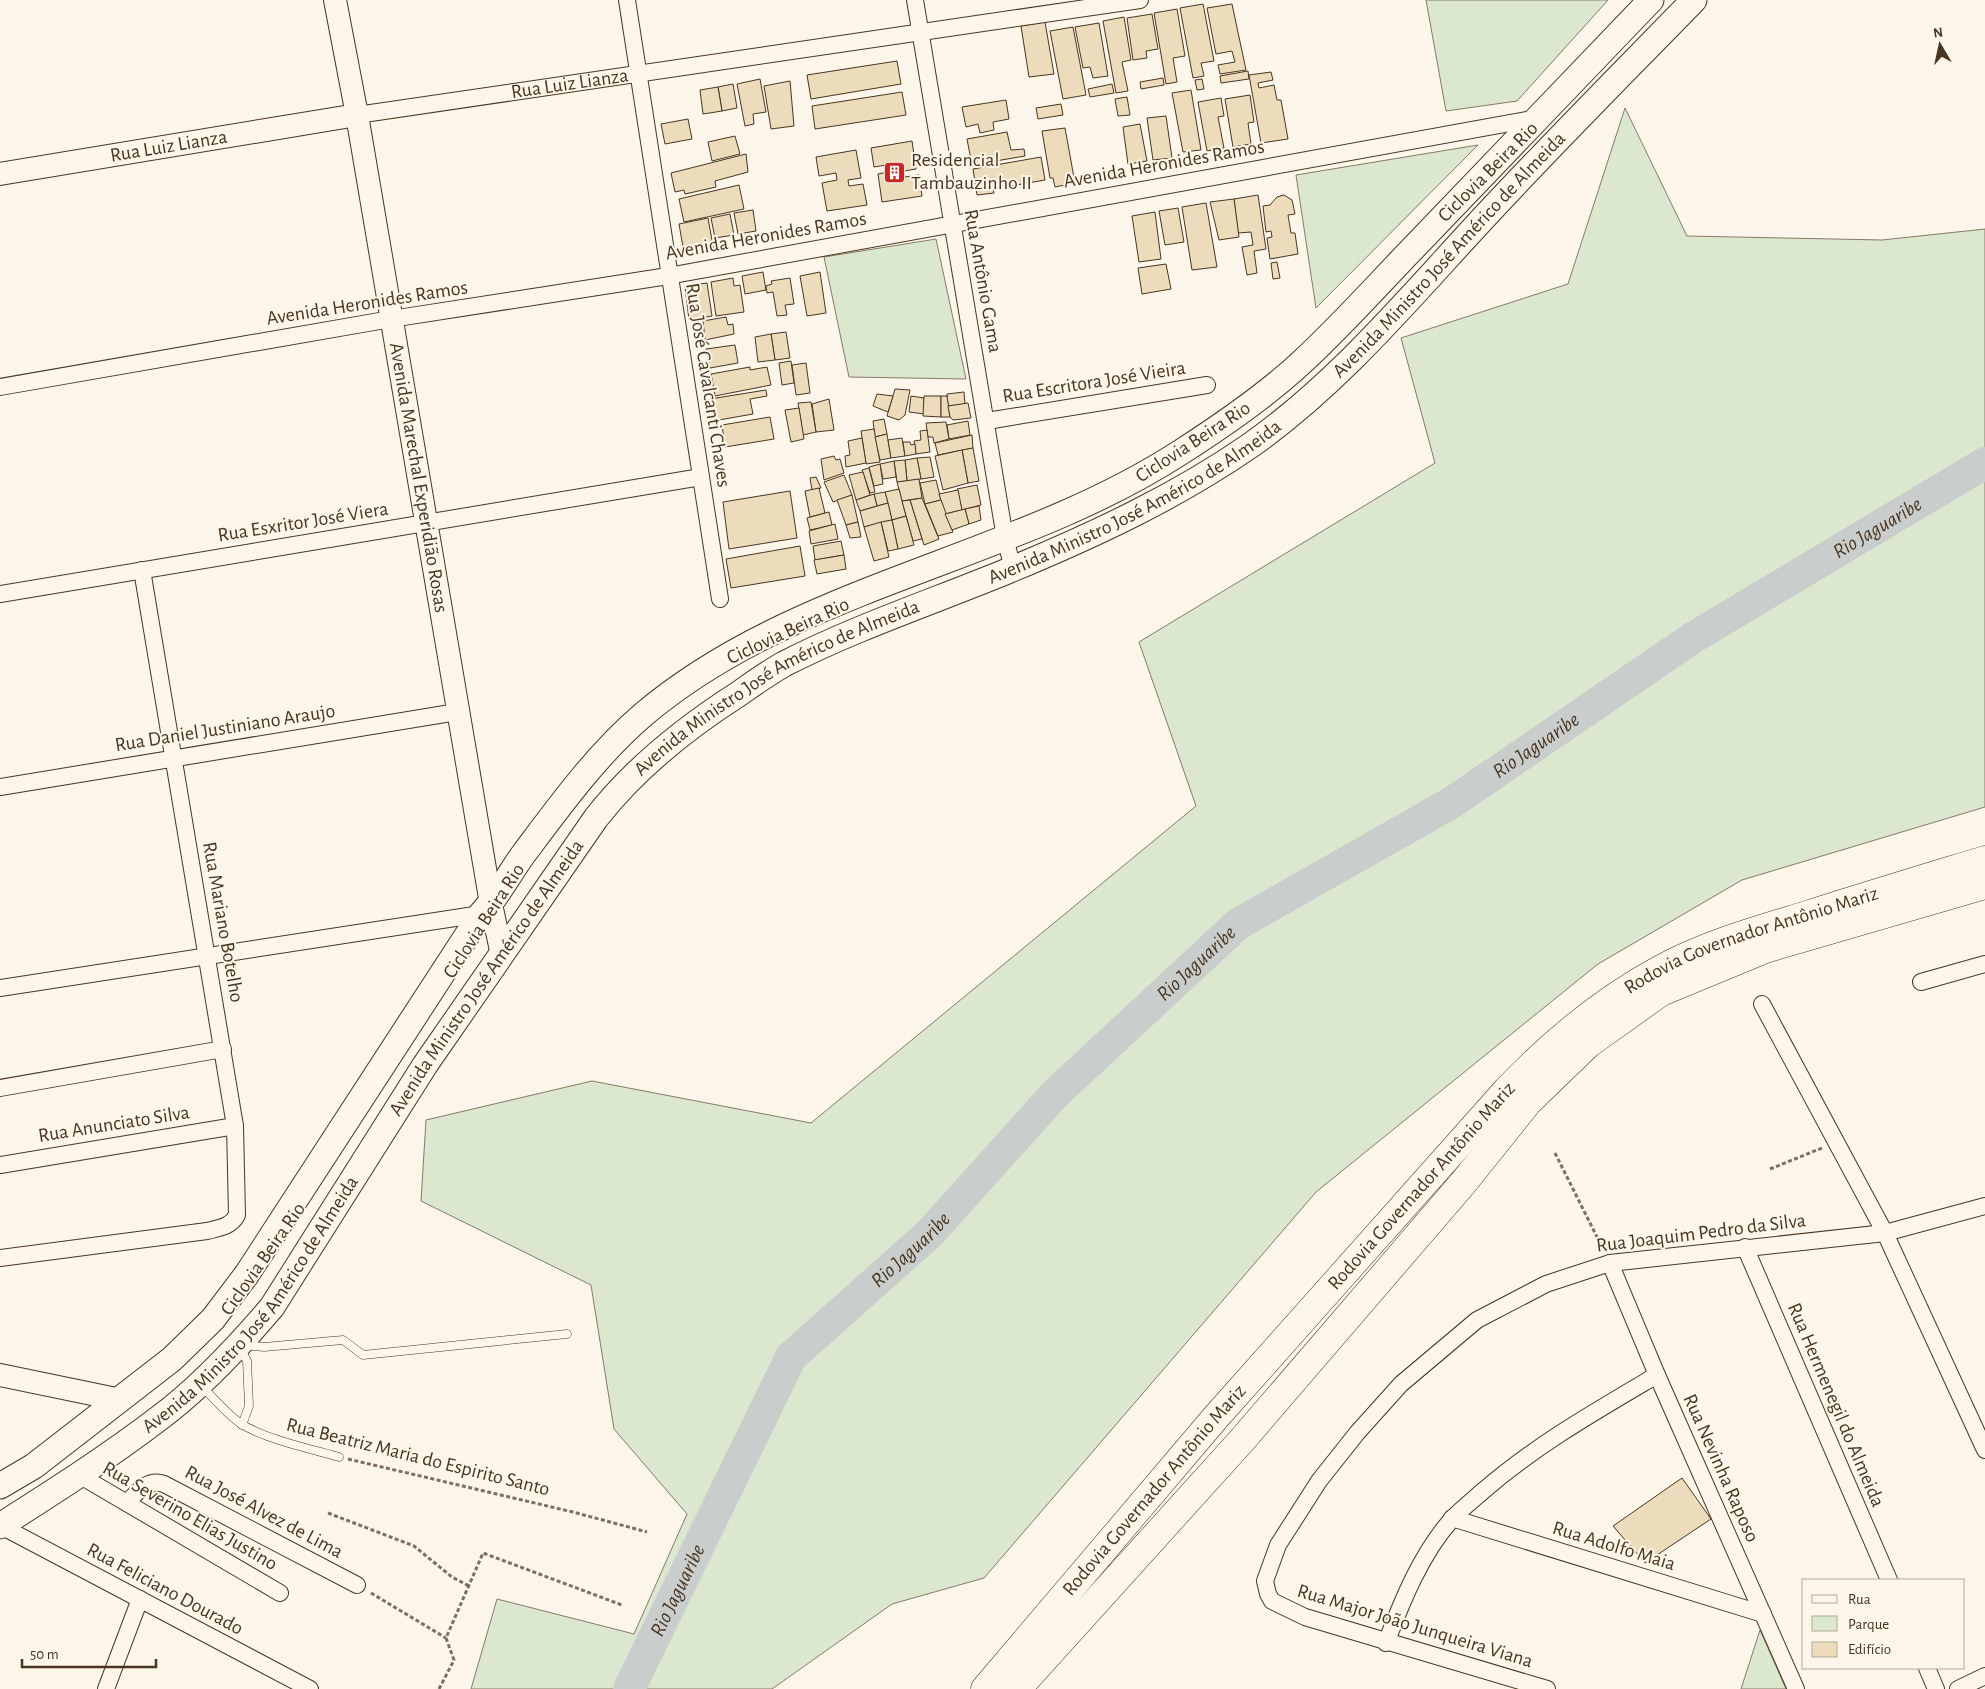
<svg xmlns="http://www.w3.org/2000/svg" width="1985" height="1689" viewBox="0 0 1985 1689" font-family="'Alegreya Sans',sans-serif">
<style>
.green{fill:#dce7d0;stroke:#887966}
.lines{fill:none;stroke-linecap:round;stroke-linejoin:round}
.river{stroke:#c9cecd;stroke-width:32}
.building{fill:#ecdcbc;stroke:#4a3520}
.lane-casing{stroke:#4a3520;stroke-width:9}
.street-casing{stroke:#4a3520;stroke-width:18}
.secondary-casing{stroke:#4a3520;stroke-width:24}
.primary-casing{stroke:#4a3520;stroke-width:27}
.highway-casing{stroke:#4a3520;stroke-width:29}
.path{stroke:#7f6f5c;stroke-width:3;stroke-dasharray:4 2.5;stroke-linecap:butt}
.lane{stroke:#fbf6e9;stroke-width:8}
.street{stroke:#fbf6e9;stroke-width:16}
.secondary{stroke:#fbf6e9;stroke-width:22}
.primary{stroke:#fbf6e9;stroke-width:25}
.highway{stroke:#fbf6e9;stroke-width:28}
.labels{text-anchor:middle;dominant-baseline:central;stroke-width:4;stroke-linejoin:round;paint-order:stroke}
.street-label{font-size:20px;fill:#4a3520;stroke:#fbf6e9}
.poi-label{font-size:20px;fill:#4a3520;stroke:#fbf6e9;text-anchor:start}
.water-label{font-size:21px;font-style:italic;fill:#4a3520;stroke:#fbf6e9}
</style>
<rect width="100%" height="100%" fill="#fbf6e9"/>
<!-- green -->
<g class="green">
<path d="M1426,0H1608L1517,101L1446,111Z"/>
<path d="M1625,108L1687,236L1882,240L1985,229V807L1742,880L1598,964L1316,1192L984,1578L892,1604L772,1689H471L497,1599L634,1634L687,1514L614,1429L591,1285L421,1201L426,1120L592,1081L811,1123L1196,806L1139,642L1435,463L1401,338L1568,284Z"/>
<path d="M1478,145L1316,308L1296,175Z"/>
<path d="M936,239L966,379L849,377L824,257Z"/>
<path d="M1760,1630L1786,1689H1741Z"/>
</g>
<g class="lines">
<!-- river -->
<path class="river" id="s1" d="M629,1689L791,1357L930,1233L1055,1094L1238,924L1451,803L1694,637L1985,463"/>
</g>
<!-- building -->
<g class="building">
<path d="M1203,4L1214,61L1201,63L1204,76L1193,78L1180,8Z"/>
<path d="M1232,4L1246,70L1220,74L1218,65L1235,62L1232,51L1216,54L1207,8Z"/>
<path d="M1177,9L1185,56L1173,58L1177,82L1166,84L1154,13Z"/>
<path d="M1152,14L1158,49L1146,51L1147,58L1133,60L1127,18Z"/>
<path d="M1124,17L1131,60L1122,62L1128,91L1116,93L1103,21Z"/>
<path d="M1045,22L1054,74L1029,77L1021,26Z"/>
<path d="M1099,23L1108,76L1093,78L1090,67L1083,68L1075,27Z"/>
<path d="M1073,27L1086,95L1063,99L1050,31Z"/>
<path d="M897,61L901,84L811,99L807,75Z"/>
<path d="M1248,71L1249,79L1221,83L1220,76Z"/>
<path d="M1271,72L1273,80L1258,83L1259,88L1274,85L1277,100H1281L1288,139L1261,143L1249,75Z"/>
<path d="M1163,78L1164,85L1141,89L1140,82Z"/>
<path d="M760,79L766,112L753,114L754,124L745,126L737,84Z"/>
<path d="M1202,79L1204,89L1197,90L1195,80Z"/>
<path d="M790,81L794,126L771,129L764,86Z"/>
<path d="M733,84L737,108L722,111L718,87Z"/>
<path d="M1112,84L1114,93L1090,97L1088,89Z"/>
<path d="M718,87L722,111L703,114L700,90Z"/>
<path d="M1191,90L1201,150L1183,152L1172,93Z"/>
<path d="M902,92L906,115L815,129L812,106Z"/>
<path d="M1250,95L1254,122L1248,123L1251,144L1233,147L1225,99Z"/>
<path d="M1127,97L1130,115L1118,116L1115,99Z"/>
<path d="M1221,98L1224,116L1218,117L1224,148L1207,151L1198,102Z"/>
<path d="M1006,100L1009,119L993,122L994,130L980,133L978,124L966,127L962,107Z"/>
<path d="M1061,104L1063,115L1038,119L1036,108Z"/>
<path d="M1166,116L1172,158L1153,160L1147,118Z"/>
<path d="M688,119L692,139L665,144L661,124Z"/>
<path d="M1140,124L1147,161L1128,164L1123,127Z"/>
<path d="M1065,128L1075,183L1055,187L1053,178H1050L1042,131Z"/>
<path d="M1007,132L1011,150L1024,149L1025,156L972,165L967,139Z"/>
<path d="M735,136L740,154L712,161L708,142Z"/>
<path d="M912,141L916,169L904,171L905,177L919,175L922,196L882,202L878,174L893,171L892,164L874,167L871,148Z"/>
<path d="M856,150L861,178L848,180L849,186L863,184L867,205L827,211L822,183L837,180L836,173L819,176L816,157Z"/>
<path d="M746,154L748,172L715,181L716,187L685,194L684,190L675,192L671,173Z"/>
<path d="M1041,157L1045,180L993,189L994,193L977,195L973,169Z"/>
<path d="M739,185L744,209L684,222L679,199Z"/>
<path d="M1258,195L1266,249L1254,251L1257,273L1247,275L1242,247L1253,245L1251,232L1238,233L1234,199Z"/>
<path d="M1284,195L1292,200L1295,214L1288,215L1291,233H1295L1298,254L1270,259L1267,238L1272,237L1271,231L1266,232L1263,206L1270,205L1277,197Z"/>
<path d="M1234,199L1239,237L1219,240L1210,202Z"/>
<path d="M1206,203L1217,267L1192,270L1182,207Z"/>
<path d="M1178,208L1184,242L1165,245L1159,211Z"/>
<path d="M753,210L756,231L738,234L734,213Z"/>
<path d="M1155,212L1161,259L1139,262L1132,216Z"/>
<path d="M730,214L734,235L715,238L711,218Z"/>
<path d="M708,218L714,251L698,254L696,245L683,247L679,224Z"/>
<path d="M1277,262L1280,278L1273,279L1271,263Z"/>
<path d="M1166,264L1171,289L1142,294L1138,268Z"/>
<path d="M763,272L766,290L745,294L742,276Z"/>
<path d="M820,272L826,313L807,316L800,276Z"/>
<path d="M733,278L734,286L740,285L744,312L716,316L711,282Z"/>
<path d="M790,278L794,304L785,305L787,315L777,316L773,292L767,293L766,286L772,284L771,281Z"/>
<path d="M707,283L712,316L689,320L685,286Z"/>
<path d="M726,317L728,325L733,324L734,334L705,340L703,321Z"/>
<path d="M786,332L790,358L775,360L771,334Z"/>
<path d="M771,334L775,360L758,362L755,337Z"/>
<path d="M735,345L738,363L710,368L706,349Z"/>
<path d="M791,361L794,383L782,385L779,363Z"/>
<path d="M806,363L810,393L796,395L792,365Z"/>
<path d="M750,367V370L767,367L771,385L715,396L711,374Z"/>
<path d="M895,389L910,390L905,415L899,420L887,416Z"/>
<path d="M766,390L767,396L750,399L753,414L713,421L710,399Z"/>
<path d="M964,392L965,404L948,406L947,394Z"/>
<path d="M877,394L893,396L888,412L873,406Z"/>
<path d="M911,396L924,398V414L909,412Z"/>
<path d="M924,396H941V417L923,416Z"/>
<path d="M941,396H947L950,417H941Z"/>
<path d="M829,399L834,430L816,432L812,404Z"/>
<path d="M811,402L816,432L803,435L798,403Z"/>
<path d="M968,403L971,418L953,420L950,417L948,406Z"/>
<path d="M799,408L804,439L791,442L785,410Z"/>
<path d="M770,417L774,439L725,447L722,425Z"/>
<path d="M884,419L887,434L875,437L873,421Z"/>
<path d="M968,421L970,435L949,439L947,425Z"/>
<path d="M946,422L949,439L934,443L933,437H928L926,423Z"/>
<path d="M874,429L880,462L866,464L861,431Z"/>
<path d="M927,430L930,452L916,454L914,441L921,440L920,431Z"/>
<path d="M887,434L891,458L880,460L875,437Z"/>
<path d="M972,435L973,448L938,455L935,443Z"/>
<path d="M862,438L866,463L846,467L845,456L850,455L848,441Z"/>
<path d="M902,438L905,456L891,458L888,440Z"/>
<path d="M903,442H910L911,445L915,444L916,454L905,456Z"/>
<path d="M973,448L979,481L968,483L962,450Z"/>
<path d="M962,450L968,483L943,490L935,456Z"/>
<path d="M834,456L836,460L840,459L844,473L824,480L821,459Z"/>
<path d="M930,457L934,477L921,479L917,458Z"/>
<path d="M917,458L921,479L907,481L905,460Z"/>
<path d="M905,460L907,481L897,482L894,461Z"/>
<path d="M894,461L896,477L883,479L880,464Z"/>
<path d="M880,464L883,484L874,486L869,467Z"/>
<path d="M869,468L875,492L870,493L862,470Z"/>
<path d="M863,472L870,495L856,500L849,475Z"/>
<path d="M844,475L852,495L833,502L824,482Z"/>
<path d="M816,477L821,488L812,490L810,478Z"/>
<path d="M919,479L922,498L902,501L897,482Z"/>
<path d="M936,480L941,500L925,504L920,483Z"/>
<path d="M977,485L981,505L962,510L957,489Z"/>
<path d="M819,488L825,513L810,517L805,491Z"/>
<path d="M899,489L906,516L892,520L885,492Z"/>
<path d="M958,490L962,510L945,514L939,494Z"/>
<path d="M790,491L797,538L729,549L723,502Z"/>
<path d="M885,492L888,503L877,506L874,494Z"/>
<path d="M874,494L877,506L860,511L856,500Z"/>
<path d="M852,495L858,522L846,525L837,500Z"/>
<path d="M922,498L939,539L924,545L910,500Z"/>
<path d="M910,500L922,539L913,541L902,501Z"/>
<path d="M941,500L953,532L938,536L925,504Z"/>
<path d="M888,503L892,520L864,527L860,511Z"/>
<path d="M979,506L981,520L969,524L965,509Z"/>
<path d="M965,509L969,524L952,530L945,514Z"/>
<path d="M829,512L832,525L810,530L807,518Z"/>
<path d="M906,516L914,545L898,549L892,520Z"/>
<path d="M892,520L898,549L888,551L881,522Z"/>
<path d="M858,522L861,537L850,538L846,525Z"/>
<path d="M881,522L889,557L874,561L864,527Z"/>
<path d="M835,524L838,539L811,544L809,531Z"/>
<path d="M841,541L844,555L815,560L813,546Z"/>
<path d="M800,546L805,576L731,588L726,559Z"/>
<path d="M844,555L846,569L817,574L814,560Z"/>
<path d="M1682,1478L1711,1519L1645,1563L1613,1526Z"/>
</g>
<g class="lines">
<defs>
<g id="lane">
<path d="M245,1345L264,1347L343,1340L363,1355L567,1334"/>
<path d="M241,1349L247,1361L249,1406L242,1425"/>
<path d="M202,1386C214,1399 226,1413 240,1423C264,1439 311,1449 339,1457"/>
</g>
<g id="street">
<path d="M627,0L720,599"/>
<path d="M915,0L1005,538L1013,569"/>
<path id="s2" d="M357,115L1140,0"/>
<path d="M0,387L391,319L668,276L1538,118"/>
<path d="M987,421L1207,385"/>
<path d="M0,594L701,477"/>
<path d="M0,787L457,712"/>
<path d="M1921,982L1985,964"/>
<path d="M0,988L481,914"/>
<path d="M1762,1004L1885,1233L1985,1450"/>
<path d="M0,1088L223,1049"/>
<path d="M0,1165L235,1126"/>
<path d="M1745,1247L1889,1580"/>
<path d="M0,1258L207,1231C219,1228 231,1227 237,1215L235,1126L142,570"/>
<path d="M1610,1263L1657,1375L1796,1689"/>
<path d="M79,1475L280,1593"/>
<path d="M127,1503C137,1492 148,1478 164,1484L357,1585"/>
<path d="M1452,1518L1763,1614"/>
<path d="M1,1526L310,1689"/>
<path d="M1386,1643C1403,1599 1421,1554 1452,1519C1461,1509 1473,1500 1483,1491C1536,1445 1596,1411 1657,1375"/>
<path d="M1927,1668L1936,1689"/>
<path d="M106,1689L140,1599"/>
<path d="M1547,1689L1305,1617L1272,1601L1268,1594L1265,1581L1278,1545L1319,1481L1357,1433L1401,1384L1477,1320L1546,1284L1610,1263L1885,1233L1985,1206"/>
<path d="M1958,1689L1985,1676"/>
</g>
<g id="secondary">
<path id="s3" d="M335,0L357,115L491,904L502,955"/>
<path id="s4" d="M0,174L357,115"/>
<path d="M0,1375L121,1400"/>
</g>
<g id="primary">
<path d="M0,1486L34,1466L172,1359L213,1319L247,1274L481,914C499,895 510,872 525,852C561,804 598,753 644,714C797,585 1015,560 1181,452C1223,425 1267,395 1303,361C1344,323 1381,281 1420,241C1497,161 1574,80 1651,0"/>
<path id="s5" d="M0,1526C53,1492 107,1458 158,1419C200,1388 238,1347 272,1307L425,1065L596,818C635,768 684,729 737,695C753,684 768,673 784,664C856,627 935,601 1010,570C1094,535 1176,497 1251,445C1337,384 1405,303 1476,226C1547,149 1621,75 1694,0"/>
</g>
<g id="highway">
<path id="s6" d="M985,1689L1216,1417L1507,1090C1552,1043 1603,1000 1661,969C1707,944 1758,930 1807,915C1866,896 1926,878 1985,860"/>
<path d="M1017,1689L1243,1439L1464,1182L1528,1102L1588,1044L1661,992L1765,949L1985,885"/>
</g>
</defs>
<!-- lane casing -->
<use href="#lane" class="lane-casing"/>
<!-- street casing -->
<use href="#street" class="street-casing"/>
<!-- secondary casing -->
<use href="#secondary" class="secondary-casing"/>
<!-- primary casing -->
<use href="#primary" class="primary-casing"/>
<!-- highway casing -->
<use href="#highway" class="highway-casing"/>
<!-- path -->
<g class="path">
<path d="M1555,1153L1603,1249"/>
<path d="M1770,1169L1822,1148"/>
<path d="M348,1459L573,1512L647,1532"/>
<path d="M328,1513L414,1546L452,1577L469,1586"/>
<path d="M371,1593L446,1638"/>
<path d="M439,1689L454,1660L446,1638L483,1553L622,1605"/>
</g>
<!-- lane -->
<use href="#lane" class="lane"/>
<!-- street -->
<use href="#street" class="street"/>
<!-- secondary -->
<use href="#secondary" class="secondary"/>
<!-- primary -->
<use href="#primary" class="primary"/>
<!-- highway -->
<use href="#highway" class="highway"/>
</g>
<!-- icons -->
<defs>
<symbol id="building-square" viewBox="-11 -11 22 22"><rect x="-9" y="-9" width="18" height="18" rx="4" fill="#c62828" stroke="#fbf6e9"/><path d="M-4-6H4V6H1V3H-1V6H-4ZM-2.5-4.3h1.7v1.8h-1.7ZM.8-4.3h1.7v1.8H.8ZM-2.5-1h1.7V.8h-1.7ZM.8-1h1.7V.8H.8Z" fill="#fff"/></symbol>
</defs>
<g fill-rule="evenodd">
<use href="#building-square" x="882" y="160" width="25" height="25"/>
</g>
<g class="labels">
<!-- street labels -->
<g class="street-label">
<text stroke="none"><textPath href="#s2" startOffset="215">Rua Luiz Lianza</textPath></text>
<text stroke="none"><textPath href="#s4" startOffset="171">Rua Luiz Lianza</textPath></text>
<text transform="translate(1164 164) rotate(-10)">Avenida Heronides Ramos</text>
<text transform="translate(1488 172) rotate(-45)">Ciclovia Beira Rio</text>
<text transform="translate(766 236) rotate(-10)">Avenida Heronides Ramos</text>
<text stroke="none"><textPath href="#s5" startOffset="1974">Avenida Ministro José Américo de Almeida</textPath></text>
<text transform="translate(983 281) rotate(80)">Rua Antônio Gama</text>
<text transform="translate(367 303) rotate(-9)">Avenida Heronides Ramos</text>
<text transform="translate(1094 382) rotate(-9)">Rua Escritora José Vieira</text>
<text transform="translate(708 385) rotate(81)">Rua José Cavalcanti Chaves</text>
<text transform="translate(1193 442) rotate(-33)">Ciclovia Beira Rio</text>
<text stroke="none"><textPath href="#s3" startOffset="485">Avenida Marechal Experidião Rosas</textPath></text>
<text stroke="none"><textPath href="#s5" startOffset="1569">Avenida Ministro José Américo de Almeida</textPath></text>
<text transform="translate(303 522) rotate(-9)">Rua Esxritor José Viera</text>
<text transform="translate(788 631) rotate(-25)">Ciclovia Beira Rio</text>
<text stroke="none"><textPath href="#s5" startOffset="1164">Avenida Ministro José Américo de Almeida</textPath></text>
<text transform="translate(225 728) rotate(-9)">Rua Daniel Justiniano Araujo</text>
<text transform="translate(484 921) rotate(-57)">Ciclovia Beira Rio</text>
<text transform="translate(223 922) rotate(80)">Rua Mariano Botelho</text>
<text stroke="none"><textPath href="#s6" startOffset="1086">Rodovia Governador Antônio Mariz</textPath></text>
<text stroke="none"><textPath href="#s5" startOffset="744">Avenida Ministro José Américo de Almeida</textPath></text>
<text transform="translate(114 1124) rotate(-9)">Rua Anunciato Silva</text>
<text stroke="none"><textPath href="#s6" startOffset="666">Rodovia Governador Antônio Mariz</textPath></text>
<text transform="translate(1701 1233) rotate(-7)">Rua Joaquim Pedro da Silva</text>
<text transform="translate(263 1259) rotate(-55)">Ciclovia Beira Rio</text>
<text stroke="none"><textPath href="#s5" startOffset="339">Avenida Ministro José Américo de Almeida</textPath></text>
<text transform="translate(1836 1405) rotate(67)">Rua Hermenegil do Almeida</text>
<text transform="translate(418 1457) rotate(14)">Rua Beatriz Maria do Espirito Santo</text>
<text transform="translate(1721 1468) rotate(66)">Rua Nevinha Raposo</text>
<text stroke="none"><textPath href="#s6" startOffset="261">Rodovia Governador Antônio Mariz</textPath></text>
<text transform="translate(264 1512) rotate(28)">Rua José Alvez de Lima</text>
<text transform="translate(190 1516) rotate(30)">Rua Severino Elias Justino</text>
<text transform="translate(1614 1546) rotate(17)">Rua Adolfo Maia</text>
<text transform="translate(165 1589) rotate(28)">Rua Feliciano Dourado</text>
<text transform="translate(1415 1626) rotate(17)">Rua Major João Junqueira Viana</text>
</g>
<!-- poi labels -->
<g class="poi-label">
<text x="911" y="160">Residencial<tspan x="911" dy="23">Tambauzinho II</tspan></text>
</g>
<!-- water labels -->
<g class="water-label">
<text stroke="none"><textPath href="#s1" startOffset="1745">Rio Jaguaribe</textPath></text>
<text stroke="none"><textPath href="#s1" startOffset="1340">Rio Jaguaribe</textPath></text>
<text stroke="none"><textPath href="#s1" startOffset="935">Rio Jaguaribe</textPath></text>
<text stroke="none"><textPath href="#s1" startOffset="530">Rio Jaguaribe</textPath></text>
<text stroke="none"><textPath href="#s1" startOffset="110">Rio Jaguaribe</textPath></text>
</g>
</g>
<!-- legend -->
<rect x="1802" y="1579" width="162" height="90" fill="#fbf6e9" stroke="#b4a999"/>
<rect x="1812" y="1595" width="25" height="8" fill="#fbf6e9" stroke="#b4a999"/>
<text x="1848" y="1604" font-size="15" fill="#4a3520">Rua</text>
<rect x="1812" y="1616" width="25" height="15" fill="#dce7d0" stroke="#b4a999"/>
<text x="1848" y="1629" font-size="15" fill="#4a3520">Parque</text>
<rect x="1812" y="1642" width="25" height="15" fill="#ecdcbc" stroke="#b4a999"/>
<text x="1848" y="1654" font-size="15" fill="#4a3520">Edifício</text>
<!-- north arrow -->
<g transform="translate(1940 45) rotate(351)" stroke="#fbf6e9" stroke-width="4" paint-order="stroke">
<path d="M0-4L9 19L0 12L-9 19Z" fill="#4a3520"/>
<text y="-8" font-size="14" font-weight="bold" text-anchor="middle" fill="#4a3520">N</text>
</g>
<!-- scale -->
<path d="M22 1659v8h134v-8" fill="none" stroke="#4a3520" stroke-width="2.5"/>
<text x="30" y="1659" font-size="15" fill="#4a3520" stroke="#fbf6e9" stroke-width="4" paint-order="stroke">50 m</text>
</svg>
